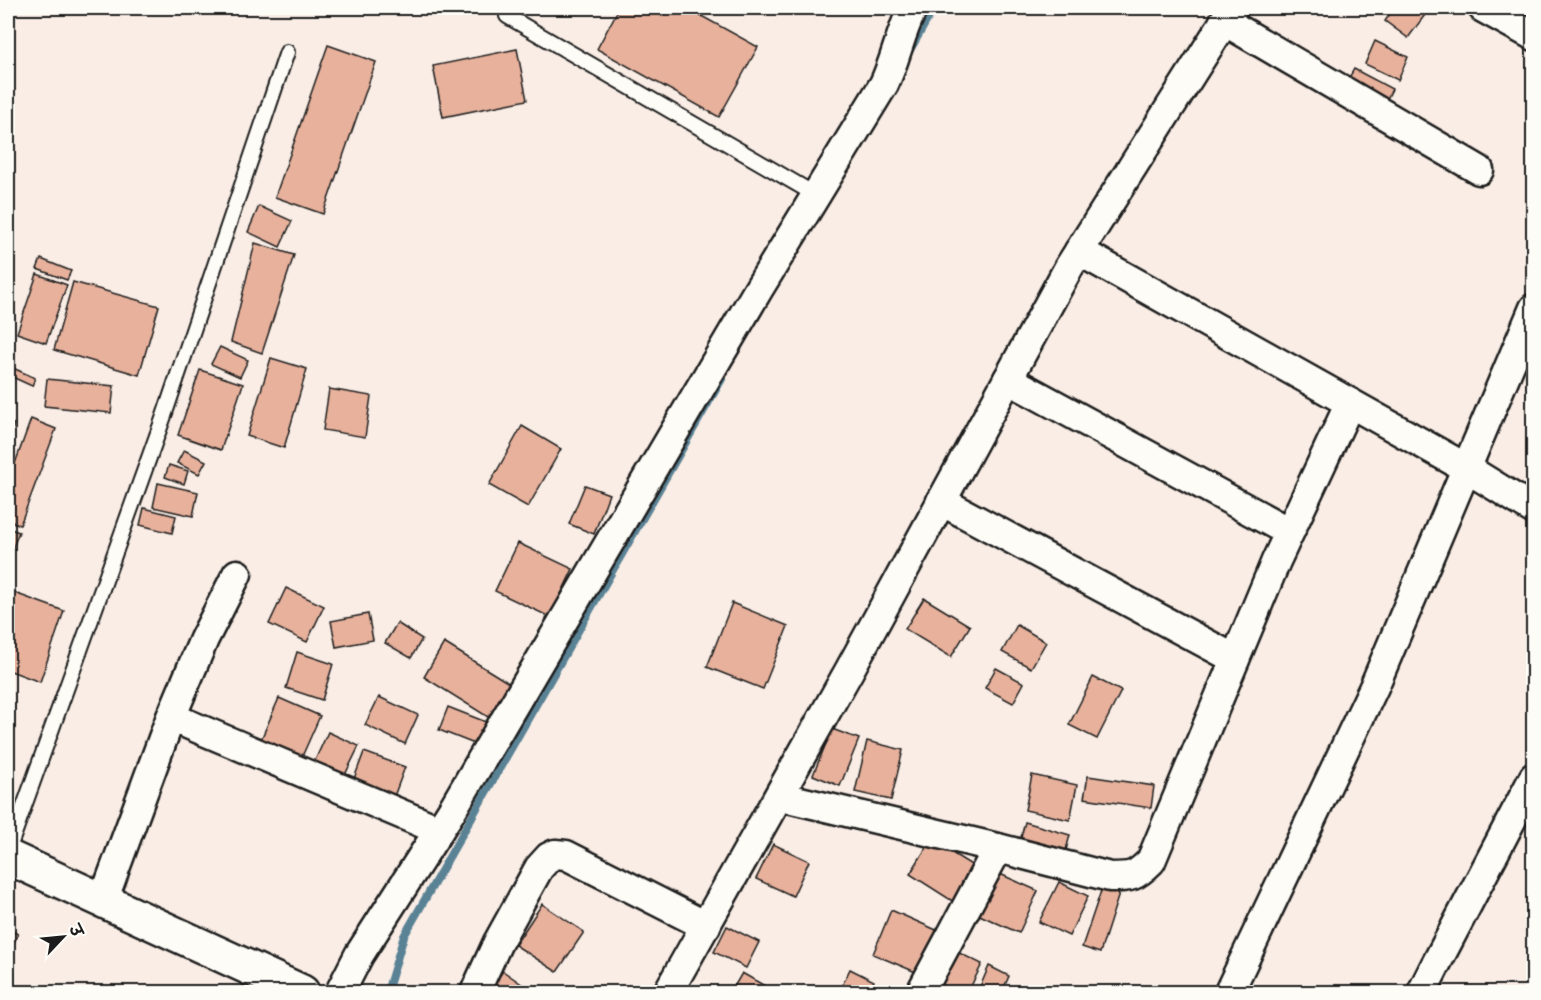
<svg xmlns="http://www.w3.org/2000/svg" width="1541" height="1000" viewBox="0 0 1541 1000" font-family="'Comic Neue','Playpen Sans Deva',sans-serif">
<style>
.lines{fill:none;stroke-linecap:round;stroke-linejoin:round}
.stream{stroke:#5a8295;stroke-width:8}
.building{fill:#e7b19c;stroke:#1c1c1c;stroke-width:1.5}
.lane-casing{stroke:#1c1c1c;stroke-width:18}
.street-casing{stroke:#1c1c1c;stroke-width:33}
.highway-casing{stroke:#1c1c1c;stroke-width:38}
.lane{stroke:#fdfcf7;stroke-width:14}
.street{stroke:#fdfcf7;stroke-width:28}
.highway{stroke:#fdfcf7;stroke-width:33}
</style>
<rect width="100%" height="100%" fill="#f9ede5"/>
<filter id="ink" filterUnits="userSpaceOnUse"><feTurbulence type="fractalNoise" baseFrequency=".0167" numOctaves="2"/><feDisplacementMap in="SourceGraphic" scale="12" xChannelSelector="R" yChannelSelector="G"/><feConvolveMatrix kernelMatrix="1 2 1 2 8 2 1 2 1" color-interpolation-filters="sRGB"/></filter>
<g filter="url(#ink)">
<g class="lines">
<!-- stream -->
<g class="stream">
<path d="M910,50L934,8"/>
<path d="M387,992L404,936L722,379"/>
</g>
</g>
<!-- building -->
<g class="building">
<path d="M619,8H687L758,47L719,117L597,49Z"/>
<path d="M1394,8H1430L1408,38L1385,21Z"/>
<path d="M1507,8H1531L1527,16Z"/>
<path d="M1375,41L1408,57L1398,80L1365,64Z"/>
<path d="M328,45L376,62L323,214L275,197Z"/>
<path d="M517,49L527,100L443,117L433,66Z"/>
<path d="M1354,69L1392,89L1384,105L1345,85Z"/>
<path d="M259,206L292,221L280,247L248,232Z"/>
<path d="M255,243L294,255L262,353L231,342Z"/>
<path d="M41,259L71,271L67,280L37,269Z"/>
<path d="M37,274L67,285L46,343L17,333Z"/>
<path d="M73,282L159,306L139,375L54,350Z"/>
<path d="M220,347L248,360L240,377L211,364Z"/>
<path d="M271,358L307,369L284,448L247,436Z"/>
<path d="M13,368L35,378L32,386L10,376Z"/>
<path d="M200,370L243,384L221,450L178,435Z"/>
<path d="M47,379L114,386L111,413L44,406Z"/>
<path d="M329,389L371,396L365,437L323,430Z"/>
<path d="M31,419L56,429L20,525L8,520V483Z"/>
<path d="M8,422L14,424L8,447Z"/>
<path d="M522,426L561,449L528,507L489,485Z"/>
<path d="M184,450L206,461L199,474L177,463Z"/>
<path d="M169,465L188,471L184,484L165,477Z"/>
<path d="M158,483L198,492L193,516L153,507Z"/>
<path d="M585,485L609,494L594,534L569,524Z"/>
<path d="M144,508L176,516L172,533L140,525Z"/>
<path d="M8,528L19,532L8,560Z"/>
<path d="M518,543L573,569L550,617L495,591Z"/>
<path d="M286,588L324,606L307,642L269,624Z"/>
<path d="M9,591L64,611L40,682L8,670V596Z"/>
<path d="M924,598L970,626L951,657L905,629Z"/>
<path d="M732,603L788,626L763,689L707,667Z"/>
<path d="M368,614L373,640L336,647L331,621Z"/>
<path d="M397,623L422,639L411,658L385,643Z"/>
<path d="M1017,625L1046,642L1031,668L1002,652Z"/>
<path d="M444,643L517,688L496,722L424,677Z"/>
<path d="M297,652L333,664L322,700L286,688Z"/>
<path d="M996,668L1024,683L1013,703L985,688Z"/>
<path d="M1093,677L1121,691L1097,739L1069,725Z"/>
<path d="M379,697L418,715L405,744L365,725Z"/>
<path d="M279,698L320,716L300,761L260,742Z"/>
<path d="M448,707L486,722L477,745L439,730Z"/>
<path d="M832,729L859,739L840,786L813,775Z"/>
<path d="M328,732L359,746L342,781L312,767Z"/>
<path d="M867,741L903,750L891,800L855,792Z"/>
<path d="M364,752L405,767L393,799L352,784Z"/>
<path d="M1032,775L1077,785L1070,820L1025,810Z"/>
<path d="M1088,776L1154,786L1151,808L1084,798Z"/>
<path d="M1025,822L1070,835L1065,854L1020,841Z"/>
<path d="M931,840L978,869L957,904L910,874Z"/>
<path d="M773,844L809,861L793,896L756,879Z"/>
<path d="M991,870L1038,891L1019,933L973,912Z"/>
<path d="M1059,882L1088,896L1069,936L1039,922Z"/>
<path d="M1102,888L1119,894L1100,953L1082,947Z"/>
<path d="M542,904L584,932L557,972L515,945Z"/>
<path d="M891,910L943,933L925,976L873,954Z"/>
<path d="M727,926L759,942L746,968L714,952Z"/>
<path d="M8,929L18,934L8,955Z"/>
<path d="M951,949L982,964L968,992H950L934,985Z"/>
<path d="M989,966L1009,976L1002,992H990L980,987Z"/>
<path d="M850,969L874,981L868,992H839Z"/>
<path d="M503,971L533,992H488Z"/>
<path d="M742,973L765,986L761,992H731Z"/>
</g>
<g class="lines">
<defs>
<g id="lane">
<path d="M507,16L816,195"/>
<path d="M8,851L164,416L287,52"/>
</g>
<g id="street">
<path d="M1483,8L1534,36"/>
<path d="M1224,21L1479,170"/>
<path d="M1079,251L1466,468L1534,510"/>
<path d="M1008,379L1289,532"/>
<path d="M941,501L1235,659"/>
<path d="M171,717L439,830"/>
<path d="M779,796L998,848L1110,877C1132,877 1135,877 1151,861L1276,561L1350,403"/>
<path d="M103,901L169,722L204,639L237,574"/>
<path d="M340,992L359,955L452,810L758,290L884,84C896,59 900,33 913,8"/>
<path d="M475,992L498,942L539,868L549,857L555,854L566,855L706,926"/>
<path d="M668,992L849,671L1069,267L1233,8"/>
<path d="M921,992L998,848"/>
<path d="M1229,992L1374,687L1534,308"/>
<path d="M1422,992L1435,966L1534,777"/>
</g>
<path id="highway" d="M8,857L302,992"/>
</defs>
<!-- lane casing -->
<use href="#lane" class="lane-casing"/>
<!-- street casing -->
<use href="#street" class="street-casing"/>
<!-- highway casing -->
<use href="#highway" class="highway-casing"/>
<!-- lane -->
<use href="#lane" class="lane"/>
<!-- street -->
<use href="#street" class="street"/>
<!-- highway -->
<use href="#highway" class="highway"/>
</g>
</g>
<!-- margin -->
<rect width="1541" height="1000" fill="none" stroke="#fdfcf7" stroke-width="30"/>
<rect x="15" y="15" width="1511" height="970" fill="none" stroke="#1c1c1c" stroke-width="2" filter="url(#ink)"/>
<!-- north arrow -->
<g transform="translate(63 937) rotate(64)" stroke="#fdfcf7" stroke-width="4.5" paint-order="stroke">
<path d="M0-4.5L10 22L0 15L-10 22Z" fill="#1c1c1c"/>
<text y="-9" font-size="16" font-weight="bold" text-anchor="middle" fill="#1c1c1c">उ</text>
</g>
</svg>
